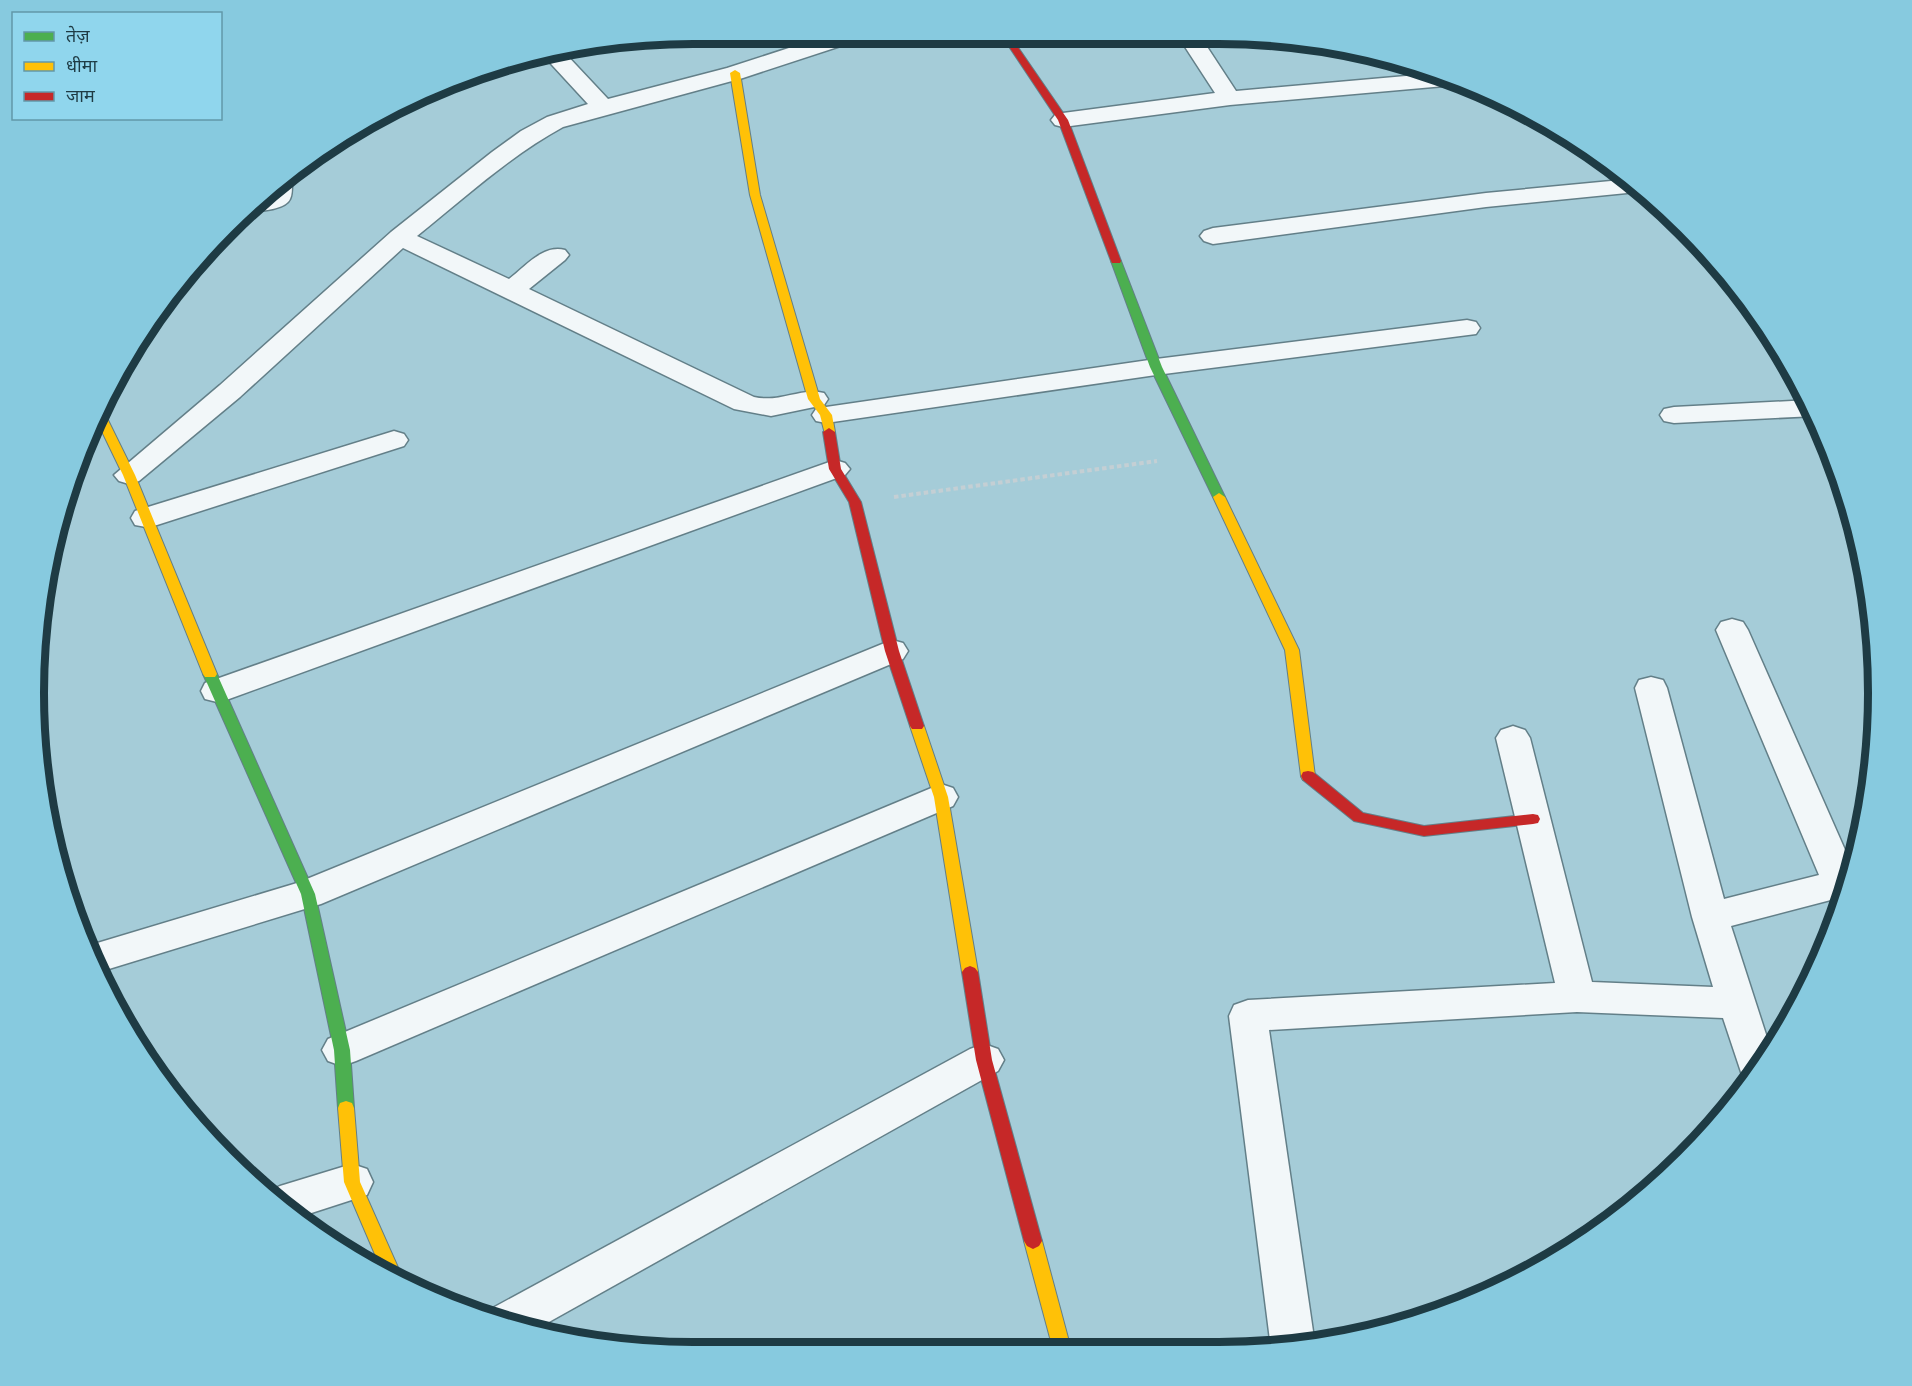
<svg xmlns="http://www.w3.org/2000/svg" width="1912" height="1386" viewBox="0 0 1912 1386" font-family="Overpass,'Noto Sans Devanagari',sans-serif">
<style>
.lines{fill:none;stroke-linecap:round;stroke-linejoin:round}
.street-casing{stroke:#637f88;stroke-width:3}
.fast-casing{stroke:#637f88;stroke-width:2}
.slow-casing{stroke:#637f88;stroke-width:2}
.jam-casing{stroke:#637f88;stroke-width:2}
.path{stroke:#c4cfd4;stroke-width:4;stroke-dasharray:4.5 3;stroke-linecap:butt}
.street{fill:#f2f7f9;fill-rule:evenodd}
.fast{fill:#4caf50;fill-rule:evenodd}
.slow{fill:#ffc107;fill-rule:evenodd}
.jam{fill:#c62828;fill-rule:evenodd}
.rim{fill:none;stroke:#1e3b44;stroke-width:8}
</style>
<rect width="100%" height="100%" fill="#a5ccd8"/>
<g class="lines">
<defs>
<g id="street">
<path d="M835,33H868L865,38L743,78L563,127C510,156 464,198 417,236L509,279C525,267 543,244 565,250L569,255L565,260L529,289L754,397C780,403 801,387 824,393L828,399L824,405L771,416L734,409L403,248L240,397L139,481L129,484L119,481L114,475L220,385L391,232L492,152L521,131L547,117L588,104L541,53L562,50L608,99L727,68Z"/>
<path d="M1176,33H1198L1236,91L1440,73L1465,81L1456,85L1230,105L1063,127L1055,125L1051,120L1055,115L1063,113L1215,93Z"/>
<path d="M287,179L292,184C292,189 292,195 290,199C286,209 261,212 252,210Z"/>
<path d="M1632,179L1647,191L1486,207L1213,244L1204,241L1200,236L1204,231L1213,228L1486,193Z"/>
<path d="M1467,320L1476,322L1480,328L1476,334L1156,375L826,423L816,421L812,415L816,409L826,407L1156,359Z"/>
<path d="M1810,400L1816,416L1674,423L1664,421L1660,415L1664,409L1674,407Z"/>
<path d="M394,431L404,434L408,440L404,446L157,525L146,527L135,525L131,518L135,511Z"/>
<path d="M835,460L845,463L850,469L845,475L229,699L217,702L205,699L201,691L205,683Z"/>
<path d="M1732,619L1743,622L1748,630L1853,868L1846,896L1731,926L1771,1050L1748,1082L1744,1081L1723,1018L1577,1012L1269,1030L1315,1345L1271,1348L1229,1016L1234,1005L1248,1000L1555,983L1496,738L1501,730L1513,726L1525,730L1530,738L1592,982L1713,987L1692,917L1635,688L1639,680L1651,677L1663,680L1667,688L1724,899L1819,875L1716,630L1721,622Z"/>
<path d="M892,640L903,643L908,651L903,659L321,904L99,972L84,947L297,883Z"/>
<path d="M941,784L953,788L958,797L953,806L356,1061L342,1066L328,1061L322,1050L328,1039Z"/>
<path d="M984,1044L998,1049L1004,1060L998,1071L531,1332L485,1317L489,1310L970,1049Z"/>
<path d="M352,1164L367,1169L373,1182L367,1195L299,1217L264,1193L280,1186Z"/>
</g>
<g id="fast">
<path d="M1116,258L1121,261L1162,367L1225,497L1223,500L1219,501L1213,497L1150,367L1111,261Z"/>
<path d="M210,669L217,674L315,894L350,1050L354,1108L352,1113L346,1115L340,1113L338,1108L334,1050L301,894L203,674Z"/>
</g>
<g id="slow">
<path d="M735,70L740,73L760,195L820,399L832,415L835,432L833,434H825L820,415L808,399L750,195L730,73Z"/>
<path d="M99,407L103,410L135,475L217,674L215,677H205L203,674L123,475L95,417Z"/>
<path d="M1219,493L1225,497L1299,650L1315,776L1313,780H1303L1301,776L1285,650L1213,497Z"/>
<path d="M917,721L924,726L948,797L978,972L975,976L970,978L965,976L962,972L934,797L910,726Z"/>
<path d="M346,1101L352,1103L354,1108L360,1182L404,1281L402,1285L383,1273L344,1182L338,1108L340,1103Z"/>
<path d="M1033,1233L1039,1236L1042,1241L1071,1349H1053L1024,1241L1027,1236Z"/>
</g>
<g id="jam">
<path d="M1000,33H1008L1068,120L1121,261L1120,263H1112L1111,261L1058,120Z"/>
<path d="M829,428L835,432L841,469L861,502L899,651L924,726L922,729H912L910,726L885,651L849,502L829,469L823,432Z"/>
<path d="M1308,771L1313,772L1363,813L1424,826L1533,814L1538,815L1540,819L1538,823L1533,824L1424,836L1354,821L1303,780L1301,776L1303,772Z"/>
<path d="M970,966L975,968L978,972L992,1060L1042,1241L1039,1246L1033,1249L1027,1246L1024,1241L976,1060L962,972L965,968Z"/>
</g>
</defs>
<!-- street casing -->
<use href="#street" class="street-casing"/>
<!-- fast casing -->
<use href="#fast" class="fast-casing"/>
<!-- slow casing -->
<use href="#slow" class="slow-casing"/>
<!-- jam casing -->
<use href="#jam" class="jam-casing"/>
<!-- path -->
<path class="path" d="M894,497L1157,461"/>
<!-- street -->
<use href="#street" class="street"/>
<!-- fast -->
<use href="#fast" class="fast"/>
<!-- slow -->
<use href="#slow" class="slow"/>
<!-- jam -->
<use href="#jam" class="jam"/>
</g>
<!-- crop -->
<path d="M0 0H1912V1386H0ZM693 44H1219A649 649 0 0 1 1868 693V693A649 649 0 0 1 1219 1342H693A649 649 0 0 1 44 693V693A649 649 0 0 1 693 44Z" fill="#87cadf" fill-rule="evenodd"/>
<path class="rim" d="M693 44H1219A649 649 0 0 1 1868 693V693A649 649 0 0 1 1219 1342H693A649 649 0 0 1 44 693V693A649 649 0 0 1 693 44Z"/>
<!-- legend -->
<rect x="12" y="12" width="210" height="108" fill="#90d6ed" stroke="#6298a9" stroke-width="1.5"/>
<rect x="24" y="32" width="30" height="9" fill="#4caf50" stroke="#6298a9" stroke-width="1.5"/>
<text x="66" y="42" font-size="18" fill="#1e3b44">तेज़</text>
<rect x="24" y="62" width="30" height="9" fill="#ffc107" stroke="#6298a9" stroke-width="1.5"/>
<text x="66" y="72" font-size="18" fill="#1e3b44">धीमा</text>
<rect x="24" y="92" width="30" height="9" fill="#c62828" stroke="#6298a9" stroke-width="1.5"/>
<text x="66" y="102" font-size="18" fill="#1e3b44">जाम</text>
</svg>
